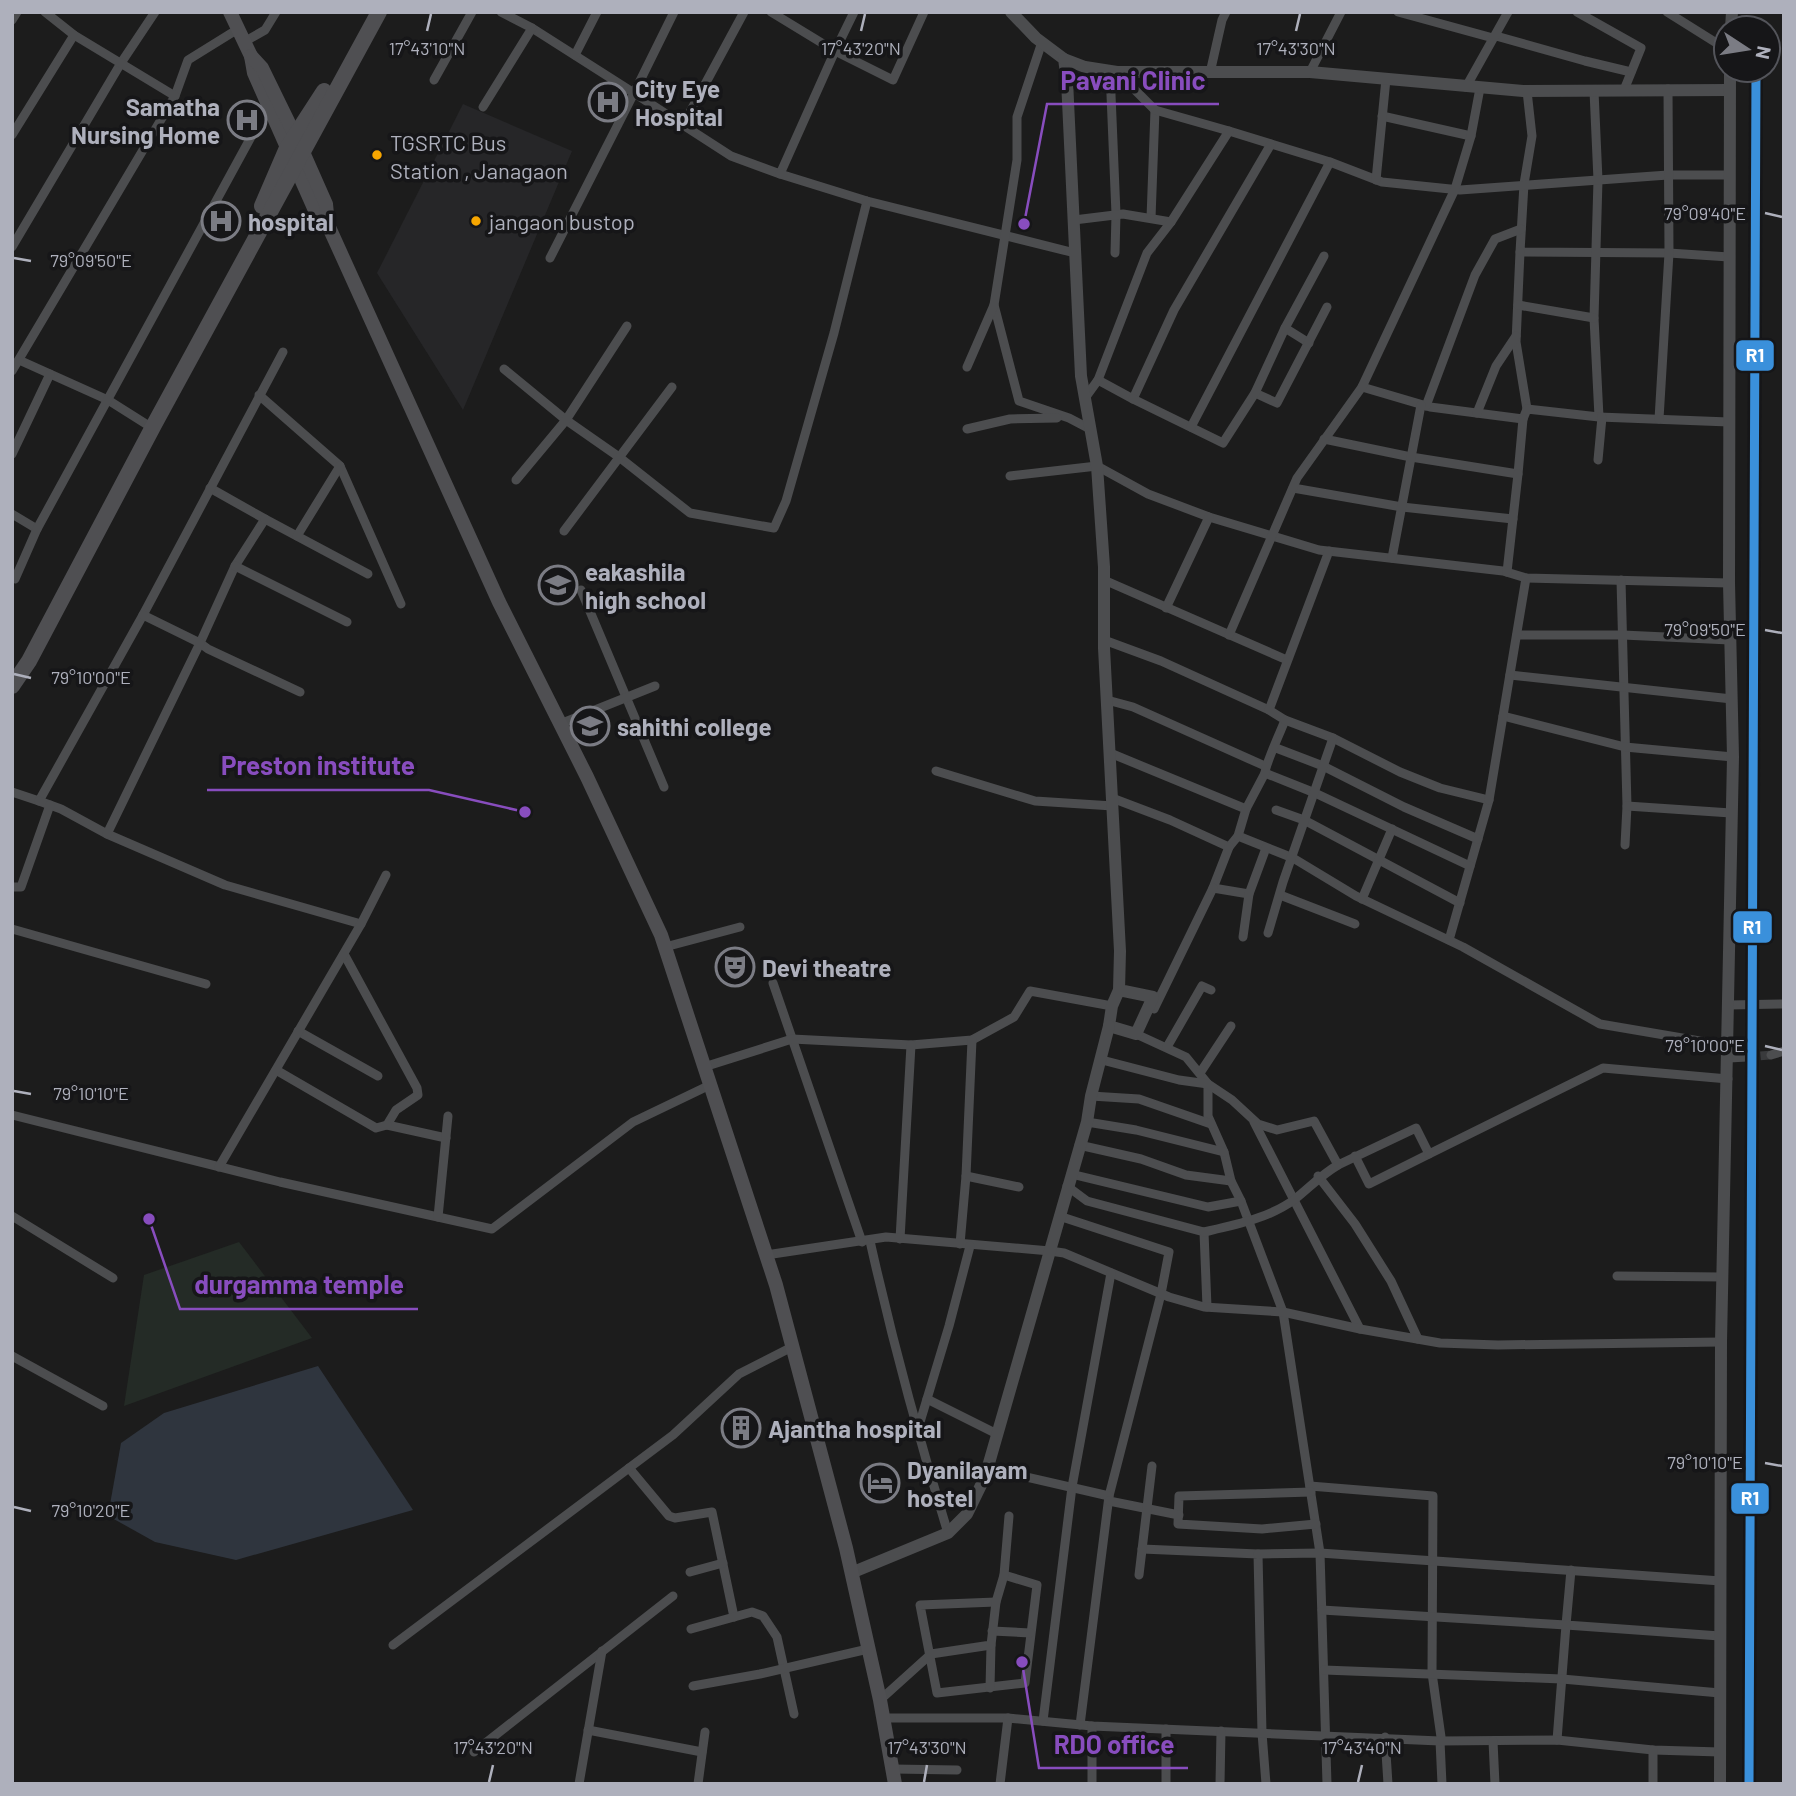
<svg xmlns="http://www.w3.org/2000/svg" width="1796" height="1796" viewBox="0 0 1796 1796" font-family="Barlow,sans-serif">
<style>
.built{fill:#262628}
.green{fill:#242b26}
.water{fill:#2f353e}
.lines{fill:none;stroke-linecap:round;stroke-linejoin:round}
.minor-tunnel{stroke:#393a3c;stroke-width:9;stroke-dasharray:9 4.5;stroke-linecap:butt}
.minor{stroke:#4c4d4f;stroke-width:9}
.tertiary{stroke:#4c4d4f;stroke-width:12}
.primary{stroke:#4f4f52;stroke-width:14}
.trunk{stroke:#4f4f52;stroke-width:16}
.rail-1-casing{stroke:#161618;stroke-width:14}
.rail-1{stroke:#3a90db;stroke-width:9}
.ticks{fill:none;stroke:#aeb0bc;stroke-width:2.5}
.bus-dot{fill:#f7a600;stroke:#161618;stroke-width:2.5}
.labels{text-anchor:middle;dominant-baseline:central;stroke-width:7;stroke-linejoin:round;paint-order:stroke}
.bus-label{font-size:22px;fill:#aeb0bc;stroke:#161618;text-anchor:start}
.poi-label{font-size:24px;font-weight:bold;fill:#aeb0bc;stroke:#161618;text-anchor:start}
.ticks-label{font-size:18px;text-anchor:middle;fill:#aeb0bc;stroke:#161618;stroke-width:7;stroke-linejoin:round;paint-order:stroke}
.leader{fill:none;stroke:#884dbe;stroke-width:2.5}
.callout-dot{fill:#884dbe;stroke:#161618;stroke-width:2.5}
.callout-label{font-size:26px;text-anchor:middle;font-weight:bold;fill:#884dbe;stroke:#161618;stroke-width:7;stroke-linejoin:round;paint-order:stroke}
.line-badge{stroke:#161618;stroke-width:2.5}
.badge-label{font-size:19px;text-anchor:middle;font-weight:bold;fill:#fff}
</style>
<rect width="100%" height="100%" fill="#1c1c1c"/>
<!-- built -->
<path class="built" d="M463,104L572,151L463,410L377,273Z"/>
<!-- green -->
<path class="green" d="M239,1242L312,1338L124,1406L144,1275Z"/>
<!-- water -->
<path class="water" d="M318,1366L413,1510L236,1560L155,1542L112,1518L109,1510L121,1443L164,1413Z"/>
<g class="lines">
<!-- minor-tunnel -->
<path class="minor-tunnel" d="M1747,1057L1771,1055"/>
<!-- minor -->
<g class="minor">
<path d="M854,12L835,51L893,80L924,12"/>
<path d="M1398,12L1493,38"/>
<path d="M1577,12L1641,48L1624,90"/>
<path d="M1667,12L1726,49"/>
<path d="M12,20L17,12"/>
<path d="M532,28L634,93L674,12"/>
<path d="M1496,36L1585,61L1631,72"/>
<path d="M244,42L265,30L276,12"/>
<path d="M575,55L597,12"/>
<path d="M1110,71L1116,214L1115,253"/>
<path d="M1310,72L1341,12"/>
<path d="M1210,73L1222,20L1226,12"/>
<path d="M434,80L472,12"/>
<path d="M1466,87L1508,12"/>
<path d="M1527,91L1532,136L1524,184L1520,252L1669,253L1729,257"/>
<path d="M1594,91L1598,180L1594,318L1599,417"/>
<path d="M175,96L188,60L238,29"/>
<path d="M483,107L532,28L501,12"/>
<path d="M1382,116L1471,136"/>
<path d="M683,125L731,156L780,174L835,51L771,12"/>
<path d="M1229,131L1330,162L1382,182L1460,190L1668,175H1729"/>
<path d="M12,135L74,35"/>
<path d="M780,174L867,201L1075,253"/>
<path d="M1376,180L1386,79"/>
<path d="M1151,218L1155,110"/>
<path d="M1074,220L1123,214L1171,222"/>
<path d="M12,247L121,63L155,12"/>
<path d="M1520,252L1516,342L1527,409"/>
<path d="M550,258L634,93L683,125L744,12"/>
<path d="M994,305L1019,401L1069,418L1090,429"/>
<path d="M1518,305L1594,318"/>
<path d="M1285,328L1309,343"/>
<path d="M19,360L108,400L146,424"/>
<path d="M967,367L994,305L1017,160V117L1042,42"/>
<path d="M504,369L566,420L619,457L690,513L774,528L786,501L834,333L867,201"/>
<path d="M12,371L175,96L74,35L45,12"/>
<path d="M1098,380L1133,399L1174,310L1271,144"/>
<path d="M1362,387L1430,407L1523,419L1527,409L1599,417L1729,422"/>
<path d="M1255,393L1277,403L1327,307"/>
<path d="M259,395L340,466L401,604"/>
<path d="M1085,398L1098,380L1147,253L1171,222L1229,131L1155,110L1117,72"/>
<path d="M1133,399L1223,443L1255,393L1285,328L1324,256"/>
<path d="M1426,406L1475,275L1495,239L1521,229"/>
<path d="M1477,413L1496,366L1516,336"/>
<path d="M1659,419L1669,253L1668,89"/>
<path d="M1191,427L1330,162"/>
<path d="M967,429L1010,419L1057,418"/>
<path d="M1324,439L1411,457L1518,474L1523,419"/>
<path d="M12,454L50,374"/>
<path d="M1598,460L1602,417"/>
<path d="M1010,476L1097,466L1148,494L1209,517L1319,550L1503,571L1526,578L1729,583"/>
<path d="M516,480L566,420L627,326"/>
<path d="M210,488L265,519L235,566L200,643L208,649L300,692"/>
<path d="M1293,488L1402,507L1513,519"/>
<path d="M12,514L37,529"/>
<path d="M265,519L368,574"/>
<path d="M564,531L672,387"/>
<path d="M297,536L340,466"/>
<path d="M1392,558L1421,405"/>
<path d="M235,566L347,622"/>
<path d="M1507,572L1518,474"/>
<path d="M15,579L37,529L268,106"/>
<path d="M1104,580L1287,660"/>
<path d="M1621,580L1627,806L1625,845"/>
<path d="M581,590L664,787"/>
<path d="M1166,608L1209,517"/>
<path d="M1229,635L1297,478L1362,387L1455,189L1471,136L1480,88"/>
<path d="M1517,635H1623L1730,640"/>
<path d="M1104,640L1161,661L1269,710"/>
<path d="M1510,675L1732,699"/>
<path d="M1107,700L1133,707L1265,766"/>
<path d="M1503,716L1625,747L1733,757"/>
<path d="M560,724L655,686"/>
<path d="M1333,738L1400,772L1440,788L1489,800L1449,940"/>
<path d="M1276,748L1323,766L1404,807L1478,839"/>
<path d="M1110,753L1246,809"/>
<path d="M936,771L1035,801L1113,806"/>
<path d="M1265,773L1315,793L1470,866"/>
<path d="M12,792L39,801L143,615L283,352"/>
<path d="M1112,798L1170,820L1229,847L1238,836L1293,858L1356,896L1463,947L1600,1024L1729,1046"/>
<path d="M1489,800L1526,578"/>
<path d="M39,801L61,809L107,834L225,885L361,924"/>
<path d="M1627,806L1731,813"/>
<path d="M1276,810L1304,820L1460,903"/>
<path d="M107,834L200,643L143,615"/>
<path d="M1238,836L1246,809L1265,773C1265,765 1281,731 1285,720L1269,710L1329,551"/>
<path d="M1229,847L1213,888L1249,894"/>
<path d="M12,887H21L50,805"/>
<path d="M1280,895L1355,924"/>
<path d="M1362,899L1392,829"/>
<path d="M12,929L206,984"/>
<path d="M1268,933L1283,882L1333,738L1285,720"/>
<path d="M1243,937L1249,894L1266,848"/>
<path d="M665,947L740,927"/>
<path d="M344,954L417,1088L418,1095L396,1110L387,1125L446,1138"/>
<path d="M773,983L862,1242"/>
<path d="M1729,1005L1784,1004"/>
<path d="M1154,1009L1213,888"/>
<path d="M298,1031L378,1076"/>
<path d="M1136,1034L1186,1057L1208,1084V1116L1224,1152L1231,1181L1241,1201L1283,1312L1320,1553L1327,1784"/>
<path d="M1167,1047L1202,986L1211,990"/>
<path d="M1771,1055L1784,1051"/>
<path d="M1729,1058L1747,1057"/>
<path d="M1102,1060L1179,1080L1208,1084L1232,1100L1258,1124L1277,1130L1314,1121L1338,1165L1416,1128L1429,1154L1369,1184L1355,1156"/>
<path d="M704,1067L792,1039L911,1045L972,1040L1014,1017L1030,991L1112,1006"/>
<path d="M276,1070L376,1128L387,1125"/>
<path d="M1200,1073L1231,1026"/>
<path d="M1091,1096L1139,1099L1211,1124"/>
<path d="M12,1115L280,1182L492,1229L633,1122L710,1085"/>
<path d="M1087,1122L1136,1130L1224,1152"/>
<path d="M1254,1122L1360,1329"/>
<path d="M1079,1145L1141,1159L1186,1175L1231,1181"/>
<path d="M1429,1154L1603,1068L1728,1079"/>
<path d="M219,1167L361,924L386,875"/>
<path d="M1071,1174L1208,1207L1241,1201"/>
<path d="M966,1176L1019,1187"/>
<path d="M1318,1176L1355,1224L1391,1281L1418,1339"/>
<path d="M1067,1186L1087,1201L1204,1232L1207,1307"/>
<path d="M12,1216L113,1278"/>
<path d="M1059,1216L1169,1252L1161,1294L1109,1496L1080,1725"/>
<path d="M438,1217L448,1116"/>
<path d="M1204,1232C1235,1225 1270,1218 1295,1199C1310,1187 1321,1175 1338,1165"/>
<path d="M900,1239L911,1045"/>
<path d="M870,1241C892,1339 918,1436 948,1533"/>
<path d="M960,1244L966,1176L972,1040"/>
<path d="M766,1255L886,1237L1050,1251L1064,1253L1169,1297L1204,1307L1283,1312L1360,1329L1440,1343L1498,1345L1721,1342"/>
<path d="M1617,1276L1723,1277"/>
<path d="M12,1356L103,1406"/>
<path d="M927,1399L997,1434"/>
<path d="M917,1432L949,1326L970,1246"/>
<path d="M629,1468L669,1516L675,1518L712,1512L734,1617"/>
<path d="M987,1468L1109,1496"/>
<path d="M1310,1486L1433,1496L1432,1673L1441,1737L1440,1741L1442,1784"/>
<path d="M1311,1492L1179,1496L1178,1524L1262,1529L1316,1524"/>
<path d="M1109,1501L1179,1515"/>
<path d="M1142,1549L1258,1554L1262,1733L1266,1784"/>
<path d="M1258,1554L1320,1553L1721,1581"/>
<path d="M1571,1570L1566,1625L1720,1636"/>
<path d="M690,1572L723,1563"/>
<path d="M1139,1575L1152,1466"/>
<path d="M996,1602L920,1605L937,1693L1025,1683L1037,1585L1004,1575"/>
<path d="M1322,1610L1566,1625L1557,1740"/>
<path d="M691,1629L752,1612L763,1616L777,1637L794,1714"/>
<path d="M992,1631L1030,1633"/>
<path d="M393,1645L673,1435L739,1374L792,1347"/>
<path d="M1324,1670L1562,1679L1720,1693"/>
<path d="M693,1686L760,1674L868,1649"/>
<path d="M990,1688L991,1645"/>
<path d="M880,1700L931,1654L991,1645L996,1602L1004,1575L1009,1516"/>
<path d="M883,1718H1008L1092,1726L1440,1741L1557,1740L1653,1750L1720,1752"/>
<path d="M1043,1721L1072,1487L1111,1273"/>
<path d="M1166,1729V1784"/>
<path d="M588,1730L702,1752"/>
<path d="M1385,1737L1388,1784"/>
<path d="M1493,1741L1495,1784"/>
<path d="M474,1752L673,1596"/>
<path d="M893,1769L957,1770"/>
<path d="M579,1784L602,1651"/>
<path d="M698,1784L705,1732"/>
<path d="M1000,1784L1008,1718"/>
<path d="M1092,1784V1726"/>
<path d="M1220,1784L1221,1731"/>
<path d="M1653,1784V1750"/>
</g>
<!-- tertiary -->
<g class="tertiary">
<path d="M1011,12L1036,38L1064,59L1067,80L1081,376L1097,466L1104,567V648L1120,951L1119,990L1112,1006L1109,1026L1136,1034L1153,997L1119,990"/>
<path d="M1731,28L1732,12"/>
<path d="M1064,59L1085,67L1117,72H1310L1523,91L1729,90"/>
<path d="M851,1573L948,1533L967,1514L985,1477L1087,1122L1091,1096L1109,1026"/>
<path d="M1720,1784L1721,1342L1733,757L1729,583L1730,70"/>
</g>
<!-- primary -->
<g class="primary">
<path d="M230,12L251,56L254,73L317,215L328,225"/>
<path d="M251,56L262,68L303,152L326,204L328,225L499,602L587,777L661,935L776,1285L846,1548L880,1700L895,1784"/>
</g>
<!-- trunk -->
<g class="trunk">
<path d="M262,206L287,148L324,91"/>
<path d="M12,686L29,661L155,423L379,12"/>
</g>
<defs>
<path id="rail-1" d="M1749,1784L1756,70"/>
</defs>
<!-- rail-1 casing -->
<use href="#rail-1" class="rail-1-casing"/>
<!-- rail-1 -->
<use href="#rail-1" class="rail-1"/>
</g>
<!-- ticks -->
<path class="ticks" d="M427,31L431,14M861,31L865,14M1296,31L1300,14M1765,213L1782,217M14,258L31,261M1765,630L1782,633M14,674L31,678M1765,1046L1782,1050M14,1091L31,1094M1765,1463L1782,1466M14,1507L31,1511M489,1782L493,1765M924,1782L927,1765M1358,1782L1362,1765"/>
<!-- icons -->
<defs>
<symbol id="hospital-ring" viewBox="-11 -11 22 22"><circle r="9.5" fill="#161618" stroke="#7b7c84" stroke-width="1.5"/><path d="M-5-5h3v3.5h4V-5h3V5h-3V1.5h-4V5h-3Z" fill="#7b7c84"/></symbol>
<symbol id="school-ring" viewBox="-11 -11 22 22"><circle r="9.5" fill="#161618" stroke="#7b7c84" stroke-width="1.5"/><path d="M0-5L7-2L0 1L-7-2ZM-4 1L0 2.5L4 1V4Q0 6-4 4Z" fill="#7b7c84"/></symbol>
<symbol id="university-ring" viewBox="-11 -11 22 22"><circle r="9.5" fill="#161618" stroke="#7b7c84" stroke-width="1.5"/><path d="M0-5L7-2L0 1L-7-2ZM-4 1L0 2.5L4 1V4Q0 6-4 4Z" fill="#7b7c84"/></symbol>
<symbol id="theatre-ring" viewBox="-11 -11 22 22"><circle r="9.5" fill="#161618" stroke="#7b7c84" stroke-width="1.5"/><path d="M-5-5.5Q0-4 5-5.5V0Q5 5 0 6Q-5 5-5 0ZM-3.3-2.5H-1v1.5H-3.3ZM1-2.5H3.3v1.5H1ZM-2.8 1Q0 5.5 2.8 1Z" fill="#7b7c84"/></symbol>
<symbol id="building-ring" viewBox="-11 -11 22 22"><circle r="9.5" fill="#161618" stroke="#7b7c84" stroke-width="1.5"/><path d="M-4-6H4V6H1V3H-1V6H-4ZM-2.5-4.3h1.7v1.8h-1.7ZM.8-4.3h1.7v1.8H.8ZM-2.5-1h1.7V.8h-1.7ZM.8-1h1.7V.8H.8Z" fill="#7b7c84"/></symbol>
<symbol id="hotel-ring" viewBox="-11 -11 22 22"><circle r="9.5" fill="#161618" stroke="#7b7c84" stroke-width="1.5"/><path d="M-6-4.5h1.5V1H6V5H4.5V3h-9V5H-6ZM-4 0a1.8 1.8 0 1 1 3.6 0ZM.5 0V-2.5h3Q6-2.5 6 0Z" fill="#7b7c84"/></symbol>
</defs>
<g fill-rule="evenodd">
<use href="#hospital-ring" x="586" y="80" width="44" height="44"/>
<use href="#hospital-ring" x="225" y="98" width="44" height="44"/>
<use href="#hospital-ring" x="199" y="199" width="44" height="44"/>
<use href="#school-ring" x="536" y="563" width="44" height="44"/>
<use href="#university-ring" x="568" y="704" width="44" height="44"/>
<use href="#theatre-ring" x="713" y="945" width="44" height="44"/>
<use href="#building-ring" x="719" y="1406" width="44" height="44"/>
<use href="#hotel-ring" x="858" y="1461" width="44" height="44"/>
</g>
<!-- markers -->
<g class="bus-dot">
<circle cx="377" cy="155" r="6"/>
<circle cx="476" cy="221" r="6"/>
</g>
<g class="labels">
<!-- bus labels -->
<g class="bus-label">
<text x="390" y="142">TGSRTC Bus<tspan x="390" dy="28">Station , Janagaon</tspan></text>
<text x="489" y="221">jangaon bustop</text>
</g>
<!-- poi labels -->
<g class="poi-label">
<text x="635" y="88">City Eye<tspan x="635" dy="28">Hospital</tspan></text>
<text x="220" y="106" text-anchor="end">Samatha<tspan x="220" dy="28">Nursing Home</tspan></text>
<text x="248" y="221">hospital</text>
<text x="585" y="571">eakashila<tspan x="585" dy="28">high school</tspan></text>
<text x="617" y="726">sahithi college</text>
<text x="762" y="967">Devi theatre</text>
<text x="768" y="1428">Ajantha hospital</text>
<text x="907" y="1469">Dyanilayam<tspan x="907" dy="28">hostel</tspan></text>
</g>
</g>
<g class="ticks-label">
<text x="427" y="55">17°43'10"N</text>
<text x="861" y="55">17°43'20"N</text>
<text x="1296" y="55">17°43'30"N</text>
<text x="1705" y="220">79°09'40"E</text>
<text x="91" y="267">79°09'50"E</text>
<text x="1705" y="636">79°09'50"E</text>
<text x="91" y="684">79°10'00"E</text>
<text x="1705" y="1052">79°10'00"E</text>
<text x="91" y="1100">79°10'10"E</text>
<text x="1705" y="1469">79°10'10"E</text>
<text x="91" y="1517">79°10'20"E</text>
<text x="493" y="1754">17°43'20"N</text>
<text x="927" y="1754">17°43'30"N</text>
<text x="1362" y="1754">17°43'40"N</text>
</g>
<!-- callouts -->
<path class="leader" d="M1024 224L1047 104H1219M525 812L429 790H207M149 1219L180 1309H418M1022 1662L1039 1768H1188"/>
<g class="callout-dot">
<circle cx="1024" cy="224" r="7"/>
<circle cx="525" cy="812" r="7"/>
<circle cx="149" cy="1219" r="7"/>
<circle cx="1022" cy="1662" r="7"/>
</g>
<g class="callout-label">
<text x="1133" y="90">Pavani Clinic</text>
<text x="318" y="775">Preston institute</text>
<text x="299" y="1294">durgamma temple</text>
<text x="1114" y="1754">RDO office</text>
</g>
<g class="line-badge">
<rect x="1735" y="339" width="40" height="33" rx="7" fill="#3a90db"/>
<rect x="1732" y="910" width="41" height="34" rx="7" fill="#3a90db"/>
<rect x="1730" y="1482" width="40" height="33" rx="7" fill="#3a90db"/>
</g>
<g class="badge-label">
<text x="1755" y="362">R1</text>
<text x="1752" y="934">R1</text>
<text x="1750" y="1505">R1</text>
</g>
<!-- border -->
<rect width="1796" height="1796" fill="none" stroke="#aeb0bc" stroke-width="28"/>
<!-- north arrow -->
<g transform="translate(1747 49) rotate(102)"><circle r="33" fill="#161618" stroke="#53545a" stroke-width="2"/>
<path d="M0-5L12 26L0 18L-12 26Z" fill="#7b7c84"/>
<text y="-10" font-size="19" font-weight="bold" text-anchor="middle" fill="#aeb0bc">N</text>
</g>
</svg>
